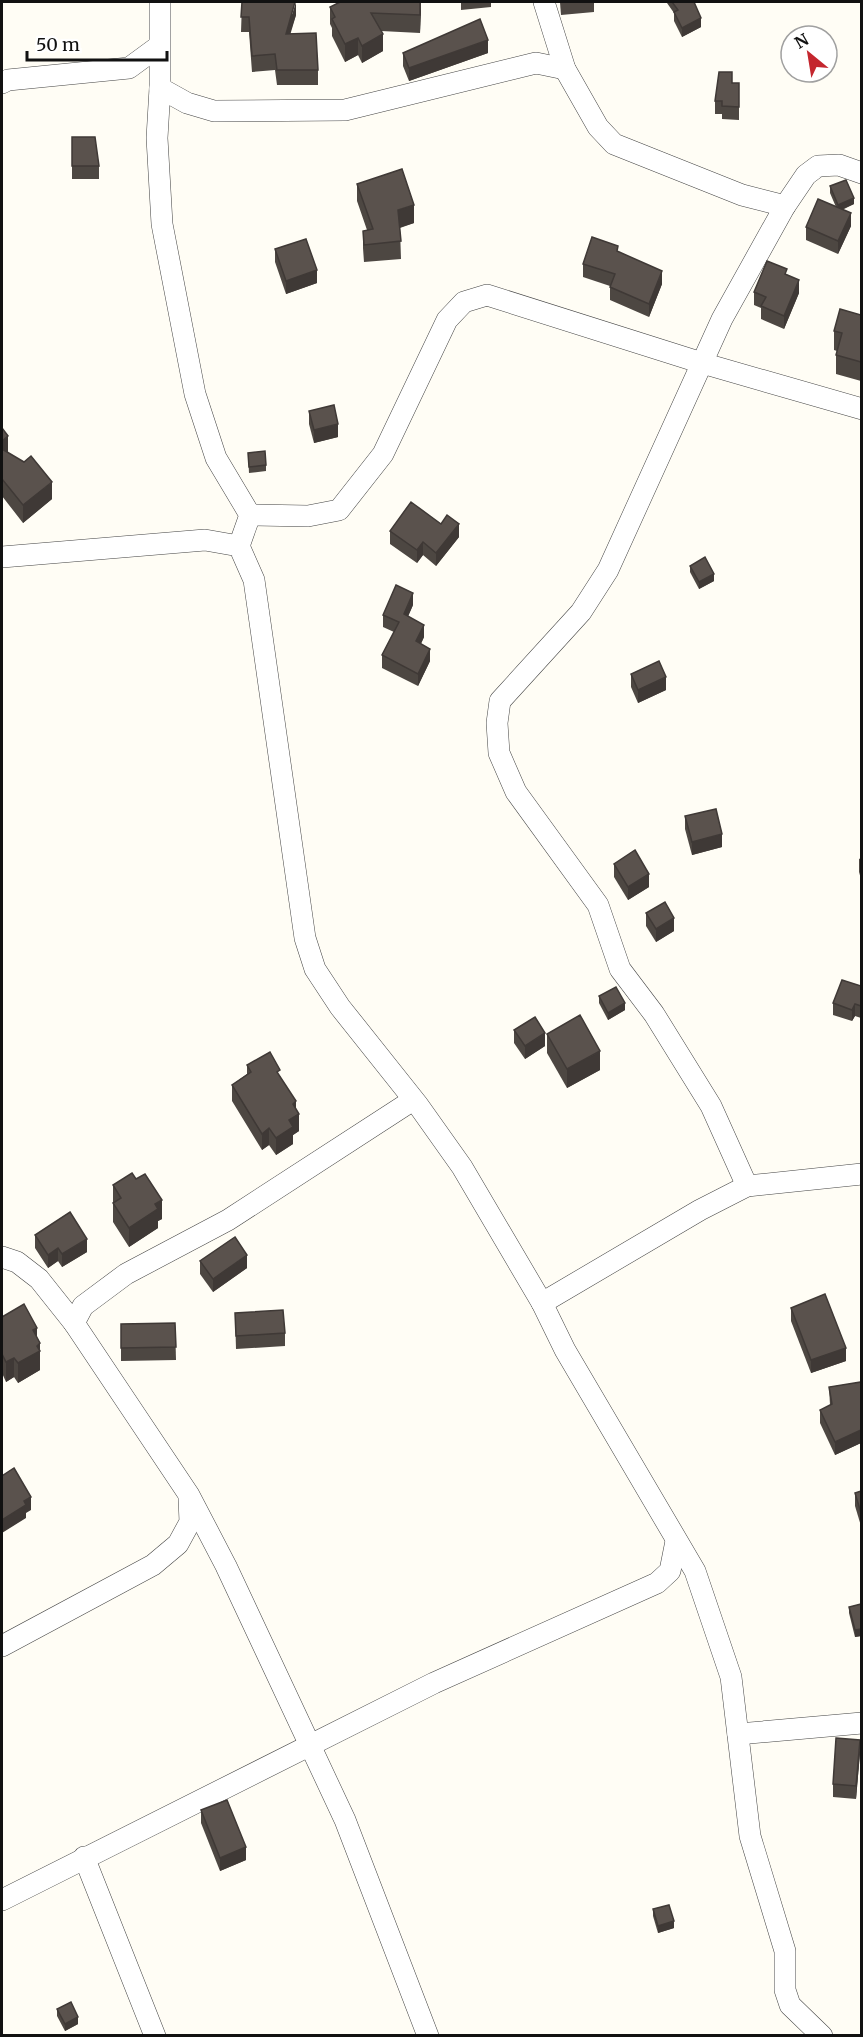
<svg xmlns="http://www.w3.org/2000/svg" width="863" height="2037" viewBox="0 0 863 2037" font-family="Merriweather,serif">
<style>
.lines{fill:none;stroke-linecap:round;stroke-linejoin:round}
.minor-casing{stroke:#444;stroke-width:22}
.minor{stroke:#fff;stroke-width:21}
.wall{fill:#4d4742}
.shaded-wall{fill:#3f3936}
.building{fill:#5a524d;stroke:#3f3936;stroke-width:1.5}
</style>
<rect width="100%" height="100%" fill="#fffdf5"/>
<g class="lines">
<defs>
<g id="minor">
<path d="M160,2V88L157,138L162,224L195,394L216,458L250,515L239,546"/>
<path d="M544,2L565,69L598,127L614,144L742,195L785,206"/>
<path d="M2,83L8,80L129,68L159,46"/>
<path d="M160,88L187,103L214,111L345,110L536,63L565,69"/>
<path d="M250,515L308,516L339,510L383,454L447,320L464,302L487,295L702,363L862,409"/>
<path d="M2,557L205,540L239,546L254,580L305,938L315,969L340,1007L418,1105L462,1167L542,1303L565,1350L695,1571L731,1677L750,1836L785,1951V1990L790,2005L822,2036"/>
<path d="M747,1186L711,1106L654,1014L620,969L598,905L516,792L499,753L497,723L500,701L581,612L608,570L722,319L785,206L806,175L818,166L839,165L862,173"/>
<path d="M2,1257L17,1262L39,1279L74,1323L189,1495L226,1566L345,1820L428,2036"/>
<path d="M542,1303L700,1210L747,1186L862,1174"/>
<path d="M74,1323L83,1306L126,1274L228,1220L413,1100"/>
<path d="M2,1646L153,1565L178,1544L190,1522L189,1499"/>
<path d="M738,1734L862,1723"/>
<path d="M84,1857L155,2036"/>
<path d="M2,1900L434,1683L657,1583L670,1571L676,1541"/>
</g>
</defs>
<!-- minor casing -->
<use href="#minor" class="minor-casing"/>
<!-- minor -->
<use href="#minor" class="minor"/>
</g>
<!-- wall -->
<g class="wall">
<path d="M242,2L296,15L290,33L318,70V85H277L275,70L252,72L249,32H241Z"/>
<path d="M421,2L420,33L381,31L383,51L362,63L358,55L345,62L332,36V28L330,24V7Z"/>
<path d="M461,2H491V7L461,10Z"/>
<path d="M560,2H594V12L561,15Z"/>
<path d="M667,2H694L701,27L682,37L674,21V13L667,3Z"/>
<path d="M403,53H488L409,81L403,66Z"/>
<path d="M732,83H739V120L722,119V114H715V101Z"/>
<path d="M72,137L99,166V179H72Z"/>
<path d="M357,184L414,223L400,228L401,259L364,262L363,248V231L367,230L357,201Z"/>
<path d="M830,186L854,204L842,210L851,226L838,254L806,240V227L836,207L830,193Z"/>
<path d="M275,249L317,283L286,294L275,262Z"/>
<path d="M618,252L662,284L649,317L610,300V286L583,277V264Z"/>
<path d="M787,275L799,293L784,329L761,319V308L754,305V292Z"/>
<path d="M861,315V381L836,374V355L837,351L834,350V331Z"/>
<path d="M309,411L338,437L314,443L309,424Z"/>
<path d="M2,428L8,452L52,499L23,523L2,496Z"/>
<path d="M248,453L266,465V471L249,473Z"/>
<path d="M390,531L459,537L436,566L423,555L417,563L390,544Z"/>
<path d="M690,566L714,581L699,589L690,572Z"/>
<path d="M413,605L408,616L424,637L421,644L430,661L418,686L382,668V655L394,632L383,627V615Z"/>
<path d="M631,674L666,690L638,703L631,687Z"/>
<path d="M685,816L722,847L692,855L685,829Z"/>
<path d="M861,858V879L859,872V859Z"/>
<path d="M614,864L649,887L628,900L614,877Z"/>
<path d="M646,913L674,931L656,942L646,926Z"/>
<path d="M861,986V1018L855,1016L852,1021L833,1015V1003Z"/>
<path d="M599,996L625,1010L608,1020L599,1003Z"/>
<path d="M514,1030L545,1046L525,1059L514,1043Z"/>
<path d="M547,1034L600,1070L567,1088L547,1053Z"/>
<path d="M247,1065L280,1076L296,1109L299,1131L293,1135V1144L276,1155L269,1145L262,1150L232,1101V1085L247,1074Z"/>
<path d="M113,1185L162,1219L158,1221V1228L129,1247L113,1222Z"/>
<path d="M35,1235L87,1252L62,1267L58,1261L48,1268L35,1248Z"/>
<path d="M200,1261L247,1268L213,1292L200,1274Z"/>
<path d="M791,1308L846,1361L811,1373L791,1321Z"/>
<path d="M235,1313L285,1333V1346L236,1349Z"/>
<path d="M2,1317L37,1337L40,1363V1370L18,1383L14,1377L6,1382L2,1373Z"/>
<path d="M175,1323L176,1360L121,1361V1324Z"/>
<path d="M861,1382V1443L835,1455L820,1423V1410L830,1405L829,1387Z"/>
<path d="M861,1491V1526L855,1506V1493Z"/>
<path d="M861,1604V1636L855,1637L849,1613V1607Z"/>
<path d="M860,1753L856,1799L833,1797V1784Z"/>
<path d="M201,1810L246,1860L220,1871L201,1823Z"/>
<path d="M653,1909L674,1928L658,1933L653,1916Z"/>
<path d="M57,2009L78,2024L65,2031L57,2016Z"/>
</g>
<!-- shaded-wall -->
<g class="shaded-wall">
<path d="M296,2V15L286,49V34Z"/>
<path d="M420,2L421,11L420,33Z"/>
<path d="M701,18V27L682,37V28Z"/>
<path d="M383,34V51L362,63V46Z"/>
<path d="M358,38V55L345,62V44Z"/>
<path d="M488,40V53L409,81V68Z"/>
<path d="M854,198V204L838,211V205Z"/>
<path d="M414,205V223L398,228V210Z"/>
<path d="M851,213V226L838,254V241Z"/>
<path d="M317,270V283L286,294V281Z"/>
<path d="M662,271V284L649,317V304Z"/>
<path d="M799,280V293L784,329V316Z"/>
<path d="M338,424V437L314,443V430Z"/>
<path d="M8,436V454L2,459V441Z"/>
<path d="M52,482V499L23,523V505Z"/>
<path d="M459,524V537L436,566V553Z"/>
<path d="M423,542V555L417,563V550Z"/>
<path d="M714,574V581L699,589V582Z"/>
<path d="M413,593V605L404,626V614Z"/>
<path d="M424,625V637L416,653V641Z"/>
<path d="M430,649V661L418,686V674Z"/>
<path d="M666,677V690L638,703V690Z"/>
<path d="M722,834V847L692,855V842Z"/>
<path d="M649,874V887L628,900V887Z"/>
<path d="M674,918V931L656,942V929Z"/>
<path d="M625,1003V1010L608,1020V1013Z"/>
<path d="M855,1004V1016L852,1021V1010Z"/>
<path d="M545,1033V1046L525,1059V1046Z"/>
<path d="M600,1051V1070L567,1088V1069Z"/>
<path d="M296,1101V1116L299,1114V1131L293,1135V1144L276,1155V1138L289,1120L293,1104Z"/>
<path d="M269,1128V1145L262,1150V1134Z"/>
<path d="M162,1200V1219L158,1221V1228L129,1247V1228L155,1204Z"/>
<path d="M87,1239V1252L62,1267V1254Z"/>
<path d="M58,1248V1261L48,1268V1255Z"/>
<path d="M247,1255V1268L213,1292V1279Z"/>
<path d="M37,1328V1345L40,1343V1370L18,1383V1363L33,1330Z"/>
<path d="M846,1348V1361L811,1373V1360Z"/>
<path d="M14,1358V1377L6,1382V1362Z"/>
<path d="M861,1430V1443L835,1455V1442Z"/>
<path d="M31,1497V1510L26,1513V1518L2,1533V1520L24,1501Z"/>
<path d="M861,1629V1636L855,1637V1630Z"/>
<path d="M860,1740V1753L856,1799V1786Z"/>
<path d="M246,1847V1860L220,1871V1858Z"/>
<path d="M674,1921V1928L658,1933V1926Z"/>
<path d="M78,2017V2024L65,2031V2024Z"/>
</g>
<!-- building -->
<g class="building">
<path d="M242,2H295L286,34L316,33L318,70H277L275,54L252,56L249,17H241Z"/>
<path d="M340,2H420V15L371,13L383,34L362,46L358,38L345,44L332,19L335,17L330,7Z"/>
<path d="M672,2H694L701,18L682,28L674,12L678,10Z"/>
<path d="M480,19L488,40L409,68L403,53Z"/>
<path d="M719,72H732V83H739V107L722,106V101H715Z"/>
<path d="M72,137H95L99,166H72Z"/>
<path d="M402,169L414,205L398,210L401,241L364,245L363,231L373,229L357,184Z"/>
<path d="M846,180L854,198L838,205L830,186Z"/>
<path d="M818,199L851,213L838,241L806,227Z"/>
<path d="M592,237L618,246L617,251L662,271L649,304L610,287L615,274L583,264Z"/>
<path d="M306,239L317,270L286,281L275,249Z"/>
<path d="M767,261L787,269L785,274L799,280L784,316L761,306L766,297L754,292Z"/>
<path d="M840,309L861,315V362L836,355L842,333L834,331Z"/>
<path d="M334,405L338,424L314,430L309,411Z"/>
<path d="M2,428L8,436L2,441Z"/>
<path d="M2,449L24,462L31,456L52,482L23,505L2,479Z"/>
<path d="M265,451L266,465L249,467L248,453Z"/>
<path d="M411,502L441,524L447,515L459,524L436,553L423,542L417,550L390,531Z"/>
<path d="M705,557L714,574L699,582L690,566Z"/>
<path d="M396,585L413,593L404,614L424,625L416,641L430,649L418,674L382,655L399,622L383,615Z"/>
<path d="M659,661L666,677L638,690L631,674Z"/>
<path d="M716,809L722,834L692,842L685,816Z"/>
<path d="M635,850L649,874L628,887L614,864Z"/>
<path d="M665,902L674,918L656,929L646,913Z"/>
<path d="M842,980L861,986V1006L855,1004L852,1010L833,1003Z"/>
<path d="M616,987L625,1003L608,1013L599,996Z"/>
<path d="M580,1015L600,1051L567,1069L547,1034Z"/>
<path d="M535,1017L545,1033L525,1046L514,1030Z"/>
<path d="M270,1052L280,1070L277,1072L296,1101L293,1104L299,1114L289,1120L293,1127L276,1138L269,1128L262,1134L232,1085L251,1072L247,1065Z"/>
<path d="M132,1173L136,1179L145,1174L162,1200L155,1204L158,1209L129,1228L113,1203L121,1198L113,1185Z"/>
<path d="M70,1212L87,1239L62,1254L58,1248L48,1255L35,1235Z"/>
<path d="M235,1237L247,1255L213,1279L200,1261Z"/>
<path d="M825,1294L846,1348L811,1360L791,1308Z"/>
<path d="M24,1304L37,1328L33,1330L40,1343L37,1346L40,1351L18,1363L14,1358L6,1362L2,1354V1317Z"/>
<path d="M283,1310L285,1333L236,1336L235,1313Z"/>
<path d="M175,1323L176,1347L121,1348V1324Z"/>
<path d="M861,1382V1430L835,1442L820,1410L832,1404L829,1387Z"/>
<path d="M14,1468L31,1497L24,1501L26,1505L2,1520V1476Z"/>
<path d="M861,1491V1513L855,1493Z"/>
<path d="M861,1604V1629L855,1630L849,1607Z"/>
<path d="M836,1738L860,1740L856,1786L833,1784Z"/>
<path d="M227,1800L246,1847L220,1858L201,1810Z"/>
<path d="M669,1905L674,1921L658,1926L653,1909Z"/>
<path d="M71,2002L78,2017L65,2024L57,2009Z"/>
</g>
<!-- border -->
<rect width="863" height="2037" fill="none" stroke="#111111" stroke-width="6"/>
<!-- north arrow -->
<g transform="translate(809 54) rotate(330)"><circle r="28" fill="#ffffff" stroke="#a0a0a0" stroke-width="1.5"/>
<path d="M0-4.5L10 22L0 15L-10 22Z" fill="#c4262e"/>
<text y="-9" font-size="16" font-weight="bold" text-anchor="middle" fill="#111111">N</text>
</g>
<!-- scale -->
<path d="M27 51v9h140v-9" fill="none" stroke="#111111" stroke-width="3"/>
<text x="36" y="51" font-size="18" fill="#111111" stroke="#ffffff" stroke-width="4.5" paint-order="stroke">50 m</text>
</svg>
